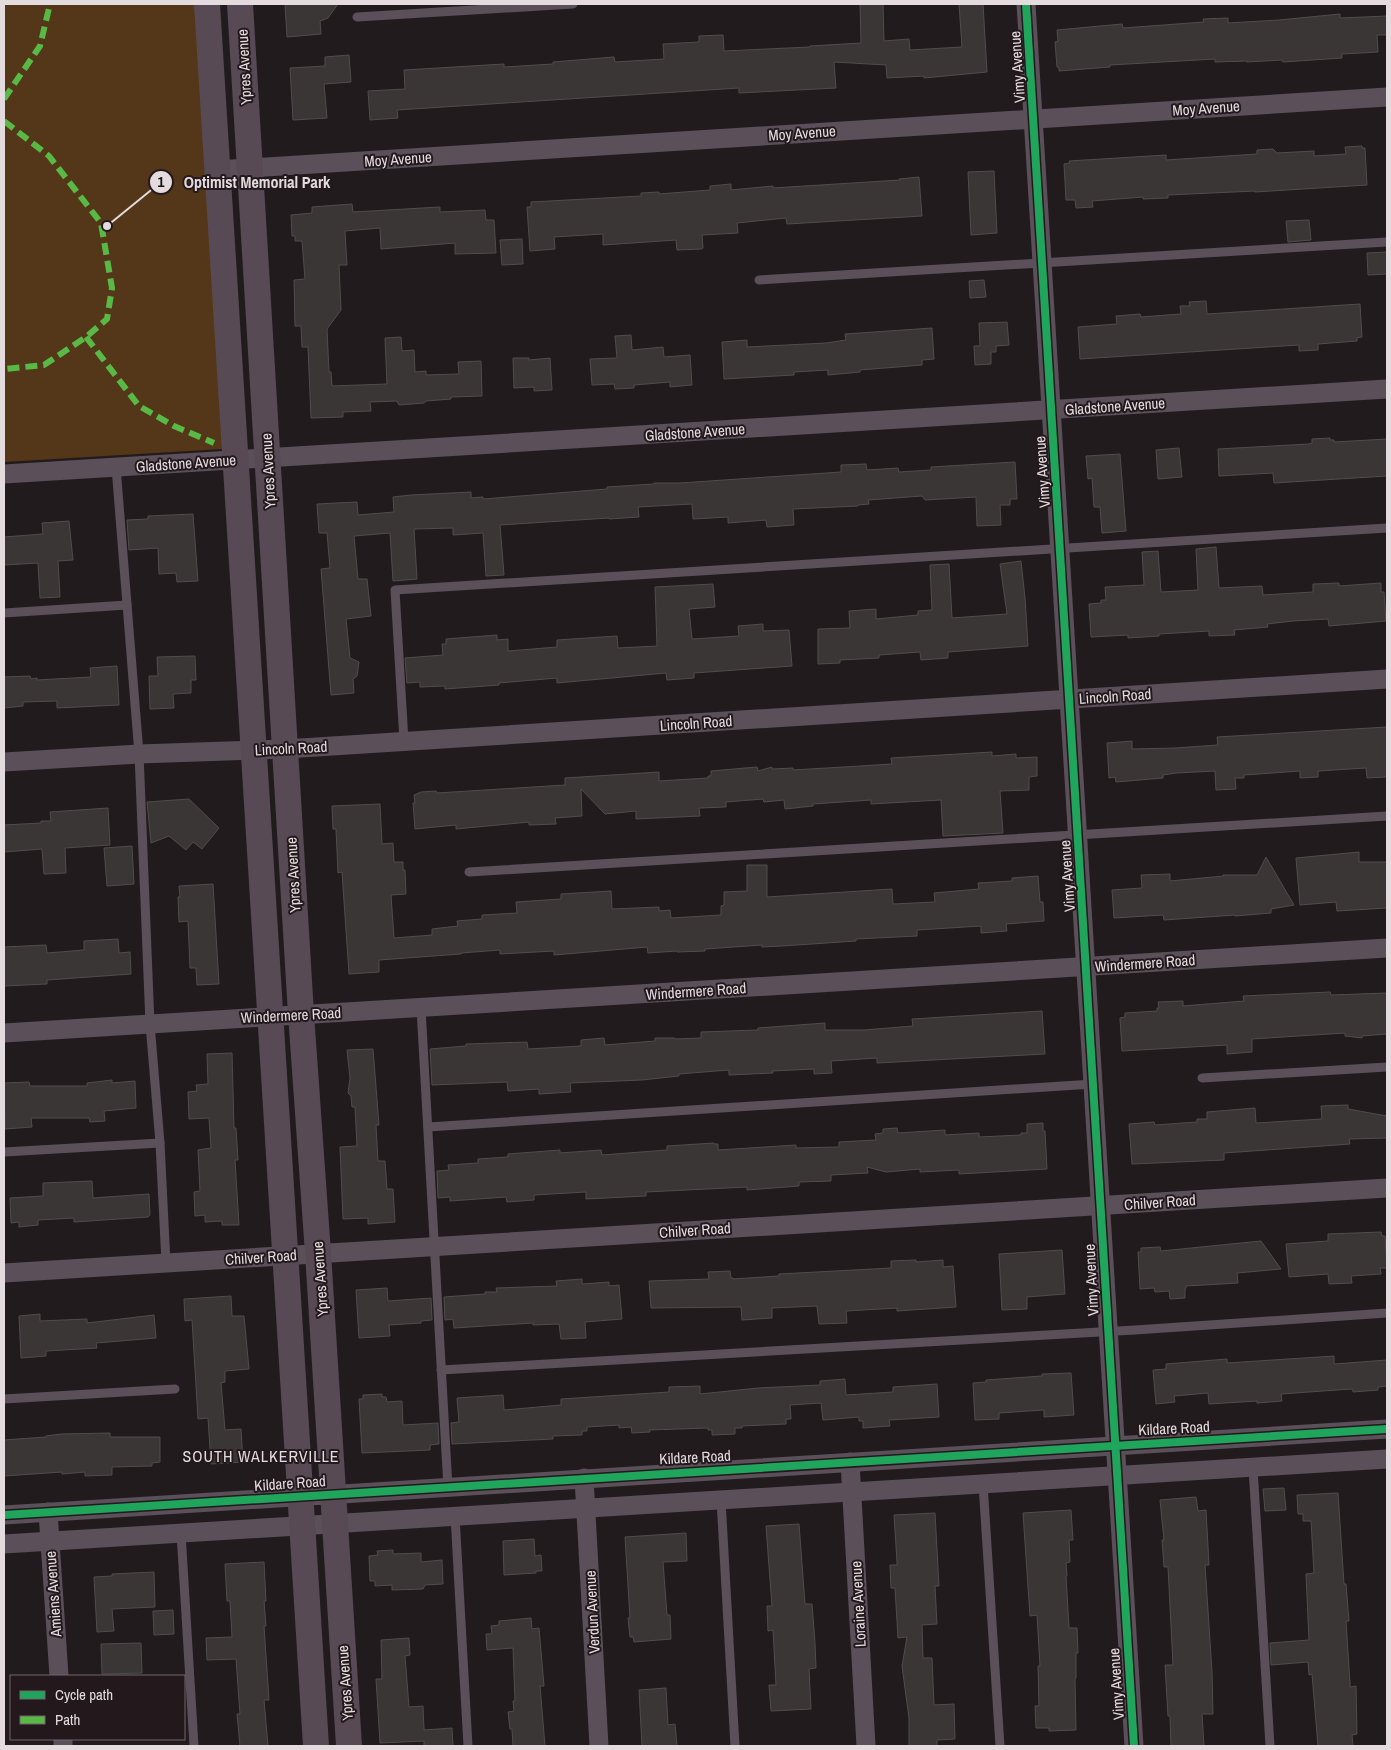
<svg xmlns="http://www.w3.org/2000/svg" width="1391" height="1750" viewBox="0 0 1391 1750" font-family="'Archivo Narrow',sans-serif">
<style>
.green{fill:#533718}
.building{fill:#3b3636;stroke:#514c4c}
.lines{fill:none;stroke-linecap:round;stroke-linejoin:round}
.service{stroke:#5b505a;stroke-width:9}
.minor{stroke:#5b505a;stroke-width:19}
.secondary{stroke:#574a55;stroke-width:26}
.quiet{stroke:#58b947;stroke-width:6;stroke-dasharray:12 6;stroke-linecap:butt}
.cycleway-casing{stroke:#23191c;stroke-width:11}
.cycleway{stroke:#20a55d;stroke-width:8}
.labels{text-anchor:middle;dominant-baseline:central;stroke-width:4;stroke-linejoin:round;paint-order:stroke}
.street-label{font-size:15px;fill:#e3dbdd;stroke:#23191c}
.neighbourhood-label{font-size:16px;letter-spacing:1px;fill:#e3dbdd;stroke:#23191c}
.leader{fill:none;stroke:#e3dbdd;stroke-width:2}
.callout-dot{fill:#e3dbdd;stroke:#23191c;stroke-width:2}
.mark-label{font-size:15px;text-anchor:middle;font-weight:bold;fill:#111}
.callout-label{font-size:16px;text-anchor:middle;font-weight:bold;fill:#e3dbdd;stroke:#23191c;stroke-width:4;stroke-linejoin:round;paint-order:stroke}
</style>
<rect width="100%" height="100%" fill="#211b1d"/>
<!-- green -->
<path class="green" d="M4,4H197L223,449L4,462Z"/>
<!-- building -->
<g class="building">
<path d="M285,4H338L328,18L320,21L321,34L287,37Z"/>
<path d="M860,4H883L884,41L909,39L910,50L962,47L959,4H983L987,72L924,78V76L887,78L886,65L834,62L836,88L739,93V88L428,108L397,110L398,118L370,120L368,91L405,89L404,70L504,64V67L553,64V62L614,57L615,62L664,59L663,44L699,42V36L723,35L724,51L810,47V46L861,43Z"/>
<path d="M1340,14V18L1387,16V35H1377L1378,52L1342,54V58L1283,62L1282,60L1247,62V61L1215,62V59L1110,65V67L1059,71V67H1057L1055,42L1058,41L1057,30L1122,24L1123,28L1204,22L1203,19L1228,18V23L1279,20Z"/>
<path d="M349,55L351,82L324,84L327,118L293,120L290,68L325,66V57Z"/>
<path d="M1362,146V148H1365L1367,185L1255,192V191L1168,195V198L1143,199V197L1092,201L1093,207L1076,208L1075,200H1066L1064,164L1070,163L1069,161L1166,155V160L1257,154V150L1273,149L1277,153L1314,151V156L1346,154L1345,147Z"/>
<path d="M994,171L997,233L971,235L968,172Z"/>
<path d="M919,177L922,216L787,224L786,218L737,223L738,233L702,235L703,248L701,249L677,250L676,240L603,245V234L554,237L555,249L530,251L527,207H531V202L641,196V193L659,192V194L710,190V186L731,184V190L773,186V188L900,180L899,179Z"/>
<path d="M352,204L353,212L440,207V212L485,210L486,220H494L496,253L455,254V243L381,249L380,228L345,231L347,265H339L341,310L327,329L329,372H331L332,386L387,384L385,338L401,337L402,351L414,350L415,372L426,371V375L459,374L458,362L481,361L482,396L451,397V399L426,401L424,403L399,405L397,401L370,402L371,411L343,412V417L311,418L308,347H302L301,326H295L294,280L305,279L302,241H295V236H292L291,215L312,213V207Z"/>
<path d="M1309,220L1311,240L1288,242L1286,221Z"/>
<path d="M522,239L523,264L502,265L500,240Z"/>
<path d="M1387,252V274L1368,275L1367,253Z"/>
<path d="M984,280L986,297L970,298L969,281Z"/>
<path d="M1206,301L1207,314L1360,304L1362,337L1357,338V341L1318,344V350L1299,351V345L1080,359L1078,327L1117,324L1116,316L1140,314L1141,317L1181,314L1180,306H1190L1189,302Z"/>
<path d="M1007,322L1009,345L996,346V352H991V364L975,365L974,346H980L979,323Z"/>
<path d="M932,328L934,359L922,360V365L860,370V372L828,375V370L794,372V375L724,379L722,342L747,340V347L826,343L846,340L845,334Z"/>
<path d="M631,335L632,350L663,347L664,357L690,355L692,385L670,387V382L634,385V388L615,389L614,384L592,385L590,359L617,358L615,336Z"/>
<path d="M513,358H529V360L550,358L552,390L534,391V387L514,388Z"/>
<path d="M1330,438V440H1334V442L1387,439V476L1274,483L1273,473L1219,476L1218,449L1309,444L1312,443V439Z"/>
<path d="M1179,448L1182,477L1158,479L1156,450Z"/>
<path d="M1120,454L1126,531L1102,533L1100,507H1094L1092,478L1088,479L1086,456Z"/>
<path d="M1015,462L1017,499H1010V505H1000L1001,525L977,526L976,497L925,500L922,496L868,500L869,504L858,505V506L793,509L794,525L767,527L766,520L728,523V517L693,519L692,504L638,507L639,517L609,519V518L500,525L504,575L486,576L483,533L453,535V528L414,529L417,579L393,581L390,533L354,536L358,579H367L371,616L346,619L350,658L359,662L357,676L353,679L354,693L331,695L321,569L330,568L327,533H319L317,504L357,502L358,515L394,512L393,497L411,495L471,492V498L483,497V499L607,489V487L654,484V483H680L841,472V465L866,464L867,470L898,468L899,472L931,470V467Z"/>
<path d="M193,514L198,581L177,582L176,573L159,574L158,548L129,550L127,520L148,519V516Z"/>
<path d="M69,521L73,560L58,561L60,597L40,598L38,563L4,565V537L43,534L42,523Z"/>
<path d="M1216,547L1219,588L1262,586L1263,595L1313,592V584L1339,583V586L1381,583V592H1384L1386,621L1329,626L1328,619L1293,621L1267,624L1268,627L1234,630L1235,635L1209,636V631L1159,634V636L1128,638V635L1091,637L1089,604L1101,603V600H1106L1105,587L1144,585L1142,552L1158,551L1161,592L1198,590L1196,549Z"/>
<path d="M1021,561L1025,598L1028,646L948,652V658L921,660L920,652L879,655V658L840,660V663L818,664V629L850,628L849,611L876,609V619L918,615V611L932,610L930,565L949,564L952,618L1007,614L1000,564Z"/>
<path d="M713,584L715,607L689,609L692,639L739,636L738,626L763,624V631L789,630L792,666L694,673V678L667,680L666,673L557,683V678L499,683V685L445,689V686L420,687V682L407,683L405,658L443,655L442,644H446V639L497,635V640L508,639V651L557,647V640L617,636L618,648L657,646L655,587Z"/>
<path d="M195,656L196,680H191V693L173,694L174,708L150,709L149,676H158L157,657Z"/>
<path d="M117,666L119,705L57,708V701L23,702V706L4,708V677L30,676L31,679L37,678V680L91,677L90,668Z"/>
<path d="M1387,727V776L1385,777L1367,778L1366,768L1318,771V777L1300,778V771L1244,775V778H1235L1236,789L1216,790L1215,771L1176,773L1163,775V778L1116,782L1115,777L1109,778L1107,743L1132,741V749L1175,748L1218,745L1217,737Z"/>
<path d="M992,752V756L1016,754V758L1037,757V776L1029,777V790L1000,791L1003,833L943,836L941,800L871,804V800L813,804V806L785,809L784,800L764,802L763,799L726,802V807L699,808L700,816L636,819V811L605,814L581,789L582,816L555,818L556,824L529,825V822L456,829V825L415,829L413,803H415L414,795L421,792L436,791L437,793L565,785V778L659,772V781L708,778V776H711V771L757,767L758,771L772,767V769L793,768V770L860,766L892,764L891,758Z"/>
<path d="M189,799L219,828L202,849L193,842L186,850L169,836L151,843L147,802Z"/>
<path d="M380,804L382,844L393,843L394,862H403V870H405L406,894L391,895L394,938L432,935V929L458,926L457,921L482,919V915L517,913L516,902L561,899V894L611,891L612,909L659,907V911L670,910L671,918L721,915V906L724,905V892L747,891V865H767V897L892,889L893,904L935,902L934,893L979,889L978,883L1012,881V878L1038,876L1040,902H1043L1044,921L1006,924L1007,931L981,933V926L917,930V936L856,939V941L782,946L762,947V945L705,949V951L677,952V951L648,953L647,947L554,955V951L500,954V950L461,953V954L379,960V972L349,974L342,872L338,873L336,829H333L332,806Z"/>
<path d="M108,808L110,845L65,848L66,873L44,874L42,849L4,852V825L41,823V821H51L50,812Z"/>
<path d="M132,846L134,884L107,886L104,848Z"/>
<path d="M1359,852V862H1387V908L1337,911L1336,902L1300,905L1296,858Z"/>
<path d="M1266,857L1294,905L1271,909V913L1235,916V915L1164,920L1163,915L1114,918L1112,890L1142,888L1141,875L1170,874V881L1224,876L1223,875H1257Z"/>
<path d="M213,884L219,984L197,985L196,968H190L188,921L179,922L178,897H180L179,886Z"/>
<path d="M118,939L119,953L130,952L131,974L47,980V984L4,986V947L46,945L47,953L84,950V941Z"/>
<path d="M1330,992L1331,995L1387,993V1034L1362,1036V1038L1345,1036V1033L1252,1039V1052L1227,1054V1045L1122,1051L1120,1018L1125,1017V1013L1157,1011V1008H1159L1158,1002L1183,1001V1006L1244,1001L1243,996Z"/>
<path d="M1042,1011L1045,1054L877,1063V1058L831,1061L832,1073L814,1074V1069L772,1071L773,1073L729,1075V1070L679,1074V1076L642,1080L570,1083L571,1092L539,1094V1089L508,1091L507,1082L432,1085L430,1049L466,1046V1044L527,1042L528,1049L581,1046V1040L604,1038L605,1045L655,1041V1038H674L676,1039L701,1038V1032L758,1030V1028L825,1023V1030H864L913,1026L912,1019Z"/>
<path d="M373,1049L379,1125H376L378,1161H385L387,1189H393L395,1222L368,1224V1218L343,1219L340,1147L357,1146L355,1107H352L351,1096L348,1093L350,1078L347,1050Z"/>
<path d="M232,1053L234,1128H236L238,1160H235L239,1225H222V1221L205,1222V1215L195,1216L194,1192L200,1191L198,1150L211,1148L209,1118L189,1119L188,1092L197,1091L196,1085L208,1084L207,1054Z"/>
<path d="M112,1080V1083L135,1081L136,1108L104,1111L105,1121L90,1122L89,1118H31L32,1127L5,1129L4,1083L29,1082L30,1086H87V1083Z"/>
<path d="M1348,1105V1109L1387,1116V1138L1349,1139L1350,1144L1323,1146L1224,1153V1160L1132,1164L1129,1124L1154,1122L1155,1125L1197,1122V1119H1207V1112L1255,1108L1256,1123L1322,1119L1321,1106Z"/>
<path d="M1043,1123V1131H1045L1047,1169L959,1174V1170L920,1172V1169L886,1172L867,1167L868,1173L831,1175V1181L799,1182V1186L747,1190V1187L646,1192V1196L586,1199V1192L534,1195V1200L507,1202L506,1197L450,1201V1197L438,1198L437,1171L449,1170L448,1165L478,1163V1159L508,1157V1154L560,1150V1153L601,1150L602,1155L667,1150V1146L714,1143V1144H718V1150L796,1145V1148L839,1147V1142L876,1140L875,1134L883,1133V1129L897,1128L898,1133L945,1130V1135L979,1133V1137L1021,1135V1133H1027V1124Z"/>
<path d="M92,1181L93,1198L149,1194L150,1215L148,1217L74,1222V1218L38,1220V1225L19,1227V1222L11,1223L10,1198L43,1196V1183Z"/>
<path d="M1381,1232L1382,1236H1385L1387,1268H1380L1381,1274L1351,1276L1352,1283L1329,1284L1328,1274L1289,1277L1286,1244L1328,1241V1234Z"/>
<path d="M1261,1241L1281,1269L1237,1273L1238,1283L1186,1286V1288L1185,1289V1298L1170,1299L1169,1291L1155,1292L1154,1288L1140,1289L1138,1252H1141V1248L1160,1247L1161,1251Z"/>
<path d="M1062,1250L1065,1294L1027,1297V1309L1002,1310L999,1254Z"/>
<path d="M916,1260V1262L943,1260V1267L953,1266L956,1307L897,1311V1308L846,1311L847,1323L819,1324L817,1306L772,1308V1318L742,1320L741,1307L651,1308L649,1281L709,1279L708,1272L730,1271L731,1278H733V1279L779,1276V1274L891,1268V1261Z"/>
<path d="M582,1279V1284L609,1282V1286L619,1285L622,1319L585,1322L586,1338L561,1339L559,1324L533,1325V1323L454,1328L453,1319L445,1320L444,1297L485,1294V1292H497L496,1288L557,1286L556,1281Z"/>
<path d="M387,1288L388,1301L431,1298L432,1320L421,1321V1323L389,1325L390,1336L359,1338L356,1290Z"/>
<path d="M231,1296L232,1316H244L249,1369L225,1371V1382L221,1383L225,1430L241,1429L243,1462L211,1464L208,1418L198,1419L192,1320L185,1321L184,1299Z"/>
<path d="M40,1314V1321L87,1319V1323L154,1315L156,1338L96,1343L97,1348L46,1351V1356L21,1358L19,1316Z"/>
<path d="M1334,1356V1364L1387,1360V1386L1378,1387V1390L1353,1392V1390L1351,1389L1281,1394L1282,1401L1257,1403V1401L1209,1404L1208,1393L1174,1396L1175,1402L1156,1404L1153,1370L1166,1369V1364L1227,1359V1363Z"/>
<path d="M1071,1373L1074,1415L1044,1417V1410L999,1413V1419L975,1420L973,1383L986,1382V1380L1042,1376V1374Z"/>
<path d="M845,1379L846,1395L893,1392V1387L937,1384L939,1417L889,1420L890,1426L863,1428V1421H859V1417L823,1420L821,1403L790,1405L791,1419H786V1424L742,1426V1428H735V1434L712,1435V1430H708V1428L649,1430L650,1432L632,1433L631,1427L619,1428V1425L587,1427V1431H582V1435L553,1436V1439L452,1444L451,1423L459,1422L457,1398L503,1395L504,1410L561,1405V1399L669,1392V1387L700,1386V1394L758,1388L820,1385V1381Z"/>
<path d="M382,1394V1397H386L387,1402L402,1401L403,1425L438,1423L439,1444L430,1445V1450L362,1453L359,1399H363V1395Z"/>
<path d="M110,1433V1437H160V1462L152,1463V1466L112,1467V1475L85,1476V1472L62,1474V1472L4,1476V1440L46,1437V1436L61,1434Z"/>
<path d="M1284,1488L1286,1510L1265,1511L1263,1489Z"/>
<path d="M1338,1493L1344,1584H1346L1349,1621H1346L1350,1684V1687L1356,1686L1357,1734L1352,1735L1353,1746H1318L1312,1674L1309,1675L1308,1662L1271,1665L1270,1643L1309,1640L1306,1574L1314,1573L1311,1521H1303V1514H1298L1297,1495Z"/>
<path d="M1196,1497L1198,1511L1206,1510L1209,1565H1205L1212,1672L1213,1714H1202L1204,1746H1176L1171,1745L1170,1716H1168L1165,1665H1173L1168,1567H1164L1162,1540H1164L1160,1500Z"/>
<path d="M1071,1510L1073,1540H1069L1070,1562L1066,1563L1067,1576H1066L1069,1628H1077L1078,1653H1076V1678L1075,1679L1076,1730L1049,1731V1728H1036L1035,1706H1039L1038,1666H1040L1037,1615L1030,1616L1023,1513Z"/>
<path d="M935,1513L939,1586H935L937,1624L922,1625L923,1658H932L934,1705L954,1704L955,1739L937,1740V1746H909V1718L902,1666L907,1637L898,1638L895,1588H891L890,1565H897V1562L894,1515Z"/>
<path d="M799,1524L805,1604H812L815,1643L816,1668L809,1669L811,1709L771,1711L769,1685H776L773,1630L768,1631L767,1606H772L766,1526Z"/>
<path d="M686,1533L687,1561L663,1562L667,1615H670L671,1639L634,1642L633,1637H630L628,1618H630L625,1537Z"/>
<path d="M534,1539L535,1556L541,1555L542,1571H536V1573L504,1575L503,1541Z"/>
<path d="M393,1550V1554L421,1553V1562L442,1560L443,1584L425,1585L423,1589L392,1590V1585L375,1586V1581H370L369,1556L378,1555L377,1551Z"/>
<path d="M264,1562L266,1601H264L266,1626H264L269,1700H264L268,1746H240L237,1714H240L236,1659L207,1660L206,1638L232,1637L230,1601H227L225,1564Z"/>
<path d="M154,1572L155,1607L112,1609L114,1631L97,1632L94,1577L112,1576V1574Z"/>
<path d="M173,1610L174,1634L154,1635L153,1611Z"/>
<path d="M531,1618L532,1629L539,1628L544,1686H540L545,1746H513L512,1729H510L508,1712L514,1711L513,1701H515L513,1648L487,1650L486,1634H492L491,1626L499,1625V1621Z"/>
<path d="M409,1638L410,1655L405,1656L409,1707L423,1706L424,1730L452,1728L453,1746H424V1741L380,1743L376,1679H382L381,1640Z"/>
<path d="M141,1643L142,1673L102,1674L101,1644Z"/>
<path d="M666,1688L668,1725L675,1724L677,1746H642L639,1690Z"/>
</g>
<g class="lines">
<!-- service -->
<g class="service">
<path d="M357,17L573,4"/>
<path d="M759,280L1387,242"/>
<path d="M116,467L139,754L150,1024L160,1143L166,1263"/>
<path d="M4,613L127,605"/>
<path d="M404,741L395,590L1387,528"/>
<path d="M469,872L1387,816"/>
<path d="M421,1008L448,1488"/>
<path d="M1202,1078L1387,1067"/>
<path d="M428,1127L1093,1084"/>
<path d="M4,1152L160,1143"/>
<path d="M441,1370L1135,1330L1387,1313"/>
<path d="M4,1399L175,1389"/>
<path d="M1253,1468L1270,1746"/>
<path d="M983,1484L1000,1746"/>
<path d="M721,1500L735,1746"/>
<path d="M455,1516L468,1746"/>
<path d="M181,1533L194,1746"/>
</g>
<!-- minor -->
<g class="minor">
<path d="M1026,4L1134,1746"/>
<path d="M217,170L1387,97"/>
<path d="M4,474L1387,389"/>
<path d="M4,762L139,754L285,749L1387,679"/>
<path d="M4,1033L1387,948"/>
<path d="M4,1273L1387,1188"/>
<path d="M850,1462L866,1746"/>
<path d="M584,1478L599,1746"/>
<path d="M48,1512L59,1676"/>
<path d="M4,1515L1387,1429"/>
<path d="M4,1544L1387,1459"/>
<path d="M63,1739V1746"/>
</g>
<!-- secondary -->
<g class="secondary">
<path d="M207,4L316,1746"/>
<path d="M240,4L301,1014L318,1253L349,1746"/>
</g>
<!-- quiet -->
<g class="quiet">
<path d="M4,99L40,46L50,4"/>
<path d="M4,121L49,156L101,223L112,288L107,319L86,337L44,365L4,369"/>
<path d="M86,337L139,406L174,426L214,443"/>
</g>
<defs>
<g id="cycleway">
<path d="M1026,4L1134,1746"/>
<path d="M4,1515L1387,1429"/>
</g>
</defs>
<!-- cycleway casing -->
<use href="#cycleway" class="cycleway-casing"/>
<!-- cycleway -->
<use href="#cycleway" class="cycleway"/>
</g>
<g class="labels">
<!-- street labels -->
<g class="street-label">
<text transform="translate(244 67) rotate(-93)">Ypres Avenue</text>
<text transform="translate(1017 67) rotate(-94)">Vimy Avenue</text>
<text transform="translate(1206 108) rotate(-4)">Moy Avenue</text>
<text transform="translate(802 133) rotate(-4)">Moy Avenue</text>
<text transform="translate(398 159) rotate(-4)">Moy Avenue</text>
<text transform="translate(1115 406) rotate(-4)">Gladstone Avenue</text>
<text transform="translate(695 432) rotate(-4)">Gladstone Avenue</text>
<text transform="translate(186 463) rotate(-4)">Gladstone Avenue</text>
<text transform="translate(268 471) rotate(-93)">Ypres Avenue</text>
<text transform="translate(1042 472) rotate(-94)">Vimy Avenue</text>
<text transform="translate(1115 696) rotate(-4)">Lincoln Road</text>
<text transform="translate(696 723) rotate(-4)">Lincoln Road</text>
<text transform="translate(291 748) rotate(-3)">Lincoln Road</text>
<text transform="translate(293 875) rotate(-93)">Ypres Avenue</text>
<text transform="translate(1067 876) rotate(-94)">Vimy Avenue</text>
<text transform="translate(1145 963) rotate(-4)">Windermere Road</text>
<text transform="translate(696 991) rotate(-4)">Windermere Road</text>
<text transform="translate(291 1015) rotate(-3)">Windermere Road</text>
<text transform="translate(1160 1202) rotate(-4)">Chilver Road</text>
<text transform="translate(695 1230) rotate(-4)">Chilver Road</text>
<text transform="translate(261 1257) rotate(-4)">Chilver Road</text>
<text transform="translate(320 1279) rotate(-94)">Ypres Avenue</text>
<text transform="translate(1091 1280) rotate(-93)">Vimy Avenue</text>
<text transform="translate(1174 1428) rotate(-3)">Kildare Road</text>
<text transform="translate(695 1457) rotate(-3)">Kildare Road</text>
<text transform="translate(290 1483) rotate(-4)">Kildare Road</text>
<text transform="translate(53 1594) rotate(-94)">Amiens Avenue</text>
<text transform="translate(858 1604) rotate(-93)">Loraine Avenue</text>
<text transform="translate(592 1612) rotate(-93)">Verdun Avenue</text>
<text transform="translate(345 1683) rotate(-94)">Ypres Avenue</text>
<text transform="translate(1116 1684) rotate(-94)">Vimy Avenue</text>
</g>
<!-- neighbourhood labels -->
<g class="neighbourhood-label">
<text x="261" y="1456">SOUTH WALKERVILLE</text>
</g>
</g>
<!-- callouts -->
<path class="leader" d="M107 226L161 182"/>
<g class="callout-dot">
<circle cx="107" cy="226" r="5"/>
<circle cx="161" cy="182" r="12"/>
</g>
<g class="mark-label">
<text x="161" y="187">1</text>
</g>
<g class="callout-label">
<text x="257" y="188">Optimist Memorial Park</text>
</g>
<!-- border -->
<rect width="1391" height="1750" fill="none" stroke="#e3dbdd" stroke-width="10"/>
<!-- legend -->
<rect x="10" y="1675" width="175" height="65" fill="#23191c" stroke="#706769"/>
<rect x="20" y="1691" width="25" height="8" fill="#20a55d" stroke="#706769"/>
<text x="55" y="1700" font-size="15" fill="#e3dbdd">Cycle path</text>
<rect x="20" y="1716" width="25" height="8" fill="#58b947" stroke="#706769"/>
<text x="55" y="1725" font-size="15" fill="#e3dbdd">Path</text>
</svg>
